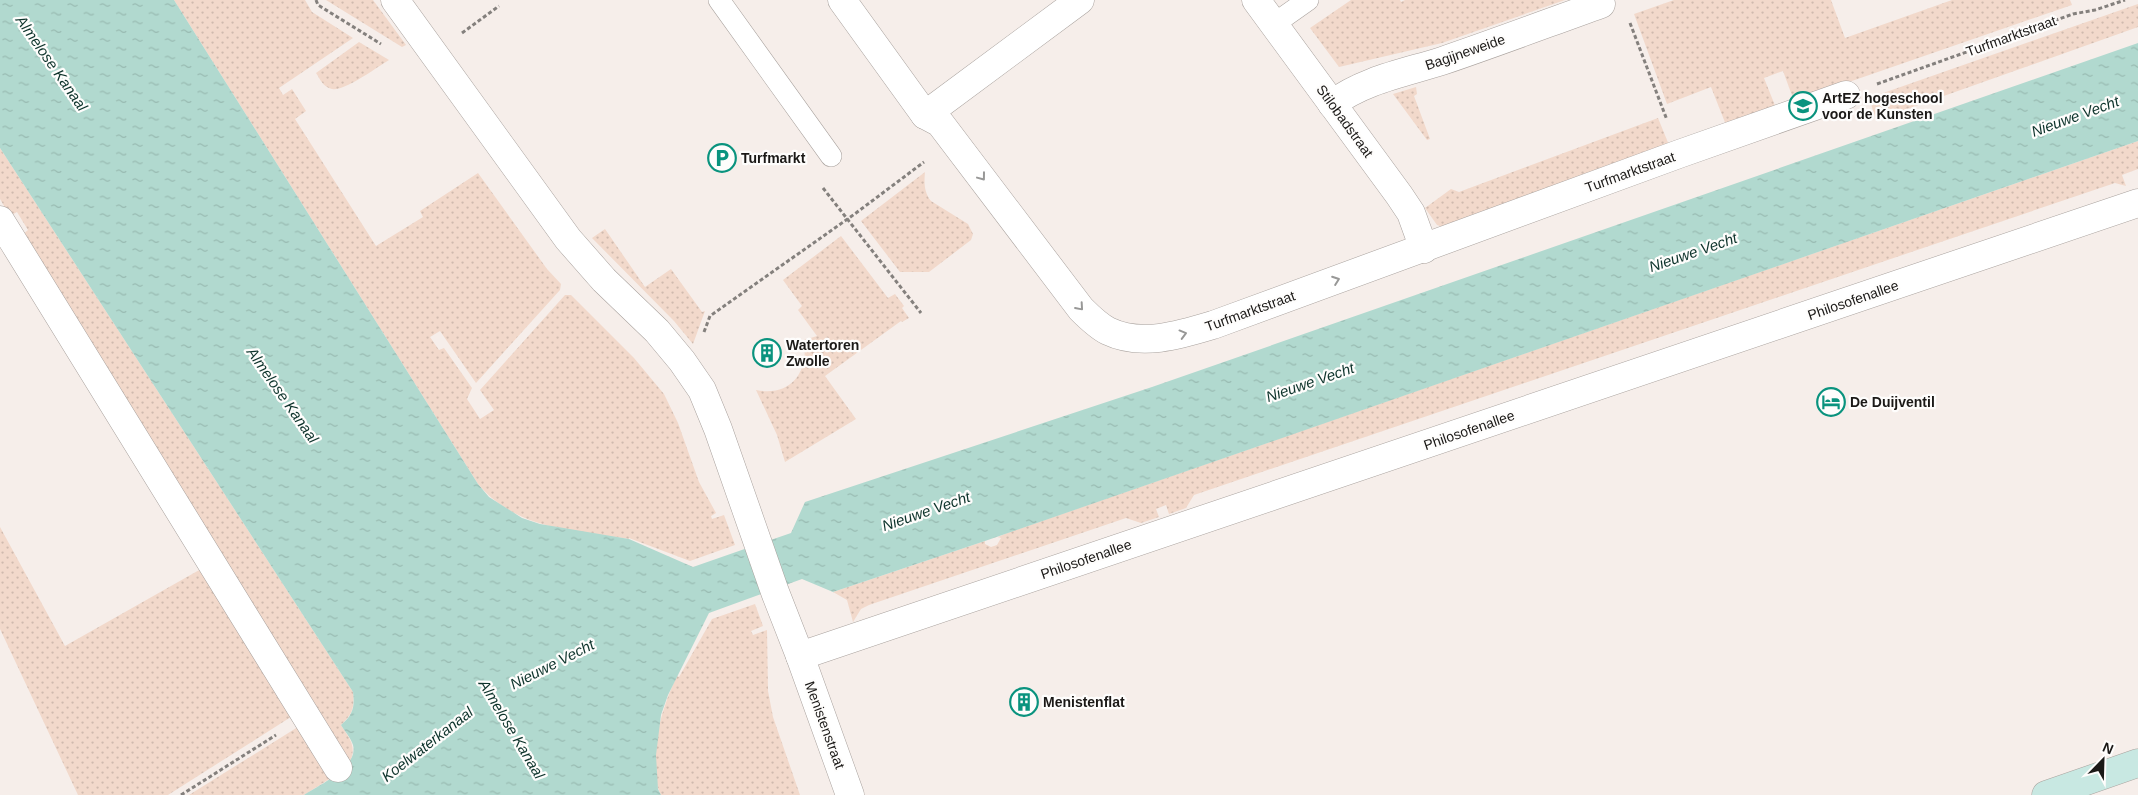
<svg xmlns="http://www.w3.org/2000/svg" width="2138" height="795" viewBox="0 0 2138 795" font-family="Helvetica,sans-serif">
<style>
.grass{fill:url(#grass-dots)}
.water{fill:url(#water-ripples)}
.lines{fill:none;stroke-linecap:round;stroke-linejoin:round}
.lane-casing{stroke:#a9a29e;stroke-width:22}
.street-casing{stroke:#a9a29e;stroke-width:29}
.secondary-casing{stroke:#a9a29e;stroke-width:29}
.path{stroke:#84807d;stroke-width:3;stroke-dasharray:4 2.5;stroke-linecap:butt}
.lane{stroke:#fff;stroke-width:21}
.street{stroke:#fff;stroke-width:28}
.secondary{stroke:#c8e8e2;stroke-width:28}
.oneway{stroke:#989897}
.labels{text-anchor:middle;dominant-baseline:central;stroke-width:4.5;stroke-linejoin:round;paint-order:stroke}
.street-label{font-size:14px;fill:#1b1917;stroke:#fefdfc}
.poi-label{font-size:14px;font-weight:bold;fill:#1b1917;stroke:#fefdfc;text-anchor:start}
.water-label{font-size:15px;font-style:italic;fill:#0d332b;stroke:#fefdfc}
</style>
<defs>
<pattern id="grass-dots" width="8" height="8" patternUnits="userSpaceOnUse" patternTransform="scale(1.25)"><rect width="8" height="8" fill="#f2d9cb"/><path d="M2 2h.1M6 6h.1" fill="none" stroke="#cfbaae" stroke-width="1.8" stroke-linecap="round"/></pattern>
<pattern id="water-ripples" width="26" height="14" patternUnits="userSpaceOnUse" patternTransform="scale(1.25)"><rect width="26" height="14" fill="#b1d9cf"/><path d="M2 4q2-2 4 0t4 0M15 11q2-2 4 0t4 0" fill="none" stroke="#98bab1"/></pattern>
</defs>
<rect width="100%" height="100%" fill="#f6eeea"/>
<!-- grass -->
<g class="grass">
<path d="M174,0H305L312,12L353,38L279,88L283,95L292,89L306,111L295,119L376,246L423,217L420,211L478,173L547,269L561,284L560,290L476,383L440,331L430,337L439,350L444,348L472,388L467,399L480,419L494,410L480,390L565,295H571L634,358L664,394L678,423L699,482L716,513L711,516L712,519L724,515L735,545L690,561L629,538V539C573,530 517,530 478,484Z"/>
<path d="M326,0H373L406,45L402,47Z"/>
<path d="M1351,0H1400L1401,2L1405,0H1565L1442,43L1339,67L1310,28Z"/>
<path d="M1674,0H1831L1845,38L1952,0H2070L2072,5L1794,101L1783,71L1764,78L1776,108L1726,125L1711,87L1667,104L1634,14Z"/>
<path d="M2138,4V27L1876,120L1869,98Z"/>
<path d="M359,42L389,60C377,67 344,92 332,89C323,87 320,79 316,73Z"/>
<path d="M1416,87L1417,94L1414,96L1430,139L1427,140L1393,94Z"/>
<path d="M1658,118L1669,145L1446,228L1437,225L1425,208L1451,189L1459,192Z"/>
<path d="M2138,141V169L2122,175L2126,186L2115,183L1194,495L1186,508L1169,514L1166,505L1156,509L1159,517L1141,523L1126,518L869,605L861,609L853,622L847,600L833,592L985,541V544L991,547L997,545L1001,538L998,537L1007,533Z"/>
<path d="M0,148L353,692C355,707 352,715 341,725C351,741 357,746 349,765L22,235L28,230L17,212L10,216L0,199Z"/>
<path d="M925,172C924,183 924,192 931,201L968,224L973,234L971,240L929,272H900L861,221Z"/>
<path d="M605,229L645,287L671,269L702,312L705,311L693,344L674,321L592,238Z"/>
<path d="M841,236L888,298L895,294L904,306L902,308L909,318L902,322L901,321L825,376L856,419L785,462L777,435L756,390C790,397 809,373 804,340L817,336L798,310L802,306L783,280Z"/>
<path d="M0,527L65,646L201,569L294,715L168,795H78L0,629Z"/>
<path d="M755,604L763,626L751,631L753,635L767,630L768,691L773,717L800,795H661C645,763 662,706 677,676L679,677L712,619Z"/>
<path d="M301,725L331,778L304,795H189Z"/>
</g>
<!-- water -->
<path class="water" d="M0,0H174L478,484L489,497L522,518L540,524L629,539L693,567L791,533L805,502L1152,387L2138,43V141L985,541L833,592L802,579L709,613L668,695L661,715L656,755L658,789L661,795H304C319,785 359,767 353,745C351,738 345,732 341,725C353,715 355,707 353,692L0,148Z"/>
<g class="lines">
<defs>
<g id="lane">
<path d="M719,0L831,156"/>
<path d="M1274,24L1308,0"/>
</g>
<g id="street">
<path d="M395,0L568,239L604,280L657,331L682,361L702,390L718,429L775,592L800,656L850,795"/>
<path d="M842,0L925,115L940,123L1081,309C1089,317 1098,326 1108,331C1141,347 1180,335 1213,325L1679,154L1846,95"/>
<path d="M1256,0L1399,195L1411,213L1424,249"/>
<path d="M1332,104C1364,80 1404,73 1442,61C1495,43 1548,23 1601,4"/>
<path d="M925,115L1080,0"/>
<path d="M0,220L338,768"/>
<path d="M800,656L2138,203"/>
</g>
<path id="secondary" d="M2046,795L2138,763"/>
</defs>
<!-- lane casing -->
<use href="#lane" class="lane-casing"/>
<!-- street casing -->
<use href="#street" class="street-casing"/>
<!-- secondary casing -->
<use href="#secondary" class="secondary-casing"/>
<!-- path -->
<g class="path">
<path d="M316,0L318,5L381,44"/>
<path d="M1630,23L1667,120"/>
<path d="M462,33L499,6"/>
<path d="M1877,84L2073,14L2095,10L2125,0"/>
<path d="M823,188L921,313"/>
<path d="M704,332L710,316L856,213L924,162"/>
<path d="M181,795L276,735"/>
</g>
<!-- lane -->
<use href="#lane" class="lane"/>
<!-- street -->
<use href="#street" class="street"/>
<!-- secondary -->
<use href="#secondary" class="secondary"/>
</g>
<!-- one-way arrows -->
<defs><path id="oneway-chevron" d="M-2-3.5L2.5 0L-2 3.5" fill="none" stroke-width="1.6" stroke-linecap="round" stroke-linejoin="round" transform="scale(1.25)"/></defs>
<g class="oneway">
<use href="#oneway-chevron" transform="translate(982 177) rotate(53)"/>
<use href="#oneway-chevron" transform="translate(1336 280) rotate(-20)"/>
<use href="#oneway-chevron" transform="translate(1080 307) rotate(49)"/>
<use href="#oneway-chevron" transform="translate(1183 334) rotate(-15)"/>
</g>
<!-- icons -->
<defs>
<symbol id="university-ring" viewBox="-11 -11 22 22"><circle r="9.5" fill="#fefdfc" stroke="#0a937e" stroke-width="1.5"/><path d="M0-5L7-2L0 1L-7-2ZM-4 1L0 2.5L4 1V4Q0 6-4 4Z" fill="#0a937e"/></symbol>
<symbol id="parking-ring" viewBox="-11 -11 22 22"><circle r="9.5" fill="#fefdfc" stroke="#0a937e" stroke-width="1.5"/><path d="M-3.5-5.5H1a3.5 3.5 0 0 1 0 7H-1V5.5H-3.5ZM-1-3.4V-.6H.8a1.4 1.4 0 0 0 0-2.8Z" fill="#0a937e"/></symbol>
<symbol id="building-ring" viewBox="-11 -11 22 22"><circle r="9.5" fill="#fefdfc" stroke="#0a937e" stroke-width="1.5"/><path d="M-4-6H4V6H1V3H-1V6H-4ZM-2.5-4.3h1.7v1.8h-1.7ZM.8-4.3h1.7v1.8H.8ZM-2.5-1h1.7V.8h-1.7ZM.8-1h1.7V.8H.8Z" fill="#0a937e"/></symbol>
<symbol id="hotel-ring" viewBox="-11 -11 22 22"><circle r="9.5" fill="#fefdfc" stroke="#0a937e" stroke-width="1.5"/><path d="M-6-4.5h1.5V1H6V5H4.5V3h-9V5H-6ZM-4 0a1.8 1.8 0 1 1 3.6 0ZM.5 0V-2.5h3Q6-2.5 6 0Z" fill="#0a937e"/></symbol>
</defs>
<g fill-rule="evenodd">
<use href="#university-ring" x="1787" y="90" width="32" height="32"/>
<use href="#parking-ring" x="706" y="142" width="32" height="32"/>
<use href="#building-ring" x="751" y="337" width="32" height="32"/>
<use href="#hotel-ring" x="1815" y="386" width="32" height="32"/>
<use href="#building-ring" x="1008" y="686" width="32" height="32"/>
</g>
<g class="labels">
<!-- street labels -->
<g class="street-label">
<text transform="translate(2011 36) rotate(-20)">Turfmarktstraat</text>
<text transform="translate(1465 52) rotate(-19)">Bagijneweide</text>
<text transform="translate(1345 121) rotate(54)">Stilobadstraat</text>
<text transform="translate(1630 172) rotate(-20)">Turfmarktstraat</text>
<text transform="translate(1853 300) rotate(-19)">Philosofenallee</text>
<text transform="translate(1250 311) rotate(-20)">Turfmarktstraat</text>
<text transform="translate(1469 430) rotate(-19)">Philosofenallee</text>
<text transform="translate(1086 559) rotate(-19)">Philosofenallee</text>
<text transform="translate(825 725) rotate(70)">Menistenstraat</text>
</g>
<!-- poi labels -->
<g class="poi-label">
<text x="1822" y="98">ArtEZ hogeschool<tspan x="1822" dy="16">voor de Kunsten</tspan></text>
<text x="741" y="158">Turfmarkt</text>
<text x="786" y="345">Watertoren<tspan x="786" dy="16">Zwolle</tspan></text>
<text x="1850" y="402">De Duijventil</text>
<text x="1043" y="702">Menistenflat</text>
</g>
<!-- water labels -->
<g class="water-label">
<text transform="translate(52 63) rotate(55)">Almelose Kanaal</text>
<text transform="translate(2075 116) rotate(-20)">Nieuwe Vecht</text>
<text transform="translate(1693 252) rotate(-19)">Nieuwe Vecht</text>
<text transform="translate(1310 382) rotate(-19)">Nieuwe Vecht</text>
<text transform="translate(283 395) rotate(55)">Almelose Kanaal</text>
<text transform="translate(926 511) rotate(-19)">Nieuwe Vecht</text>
<text transform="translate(552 664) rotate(-27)">Nieuwe Vecht</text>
<text transform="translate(512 729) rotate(59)">Almelose Kanaal</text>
<text transform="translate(427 744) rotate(-38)">Koelwaterkanaal</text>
</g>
</g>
<!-- north arrow -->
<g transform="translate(2103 760) rotate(23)" stroke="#fefdfc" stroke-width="4" paint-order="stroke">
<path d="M0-4L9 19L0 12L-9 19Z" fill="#1b1917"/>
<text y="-8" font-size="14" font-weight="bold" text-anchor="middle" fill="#1b1917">N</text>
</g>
</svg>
